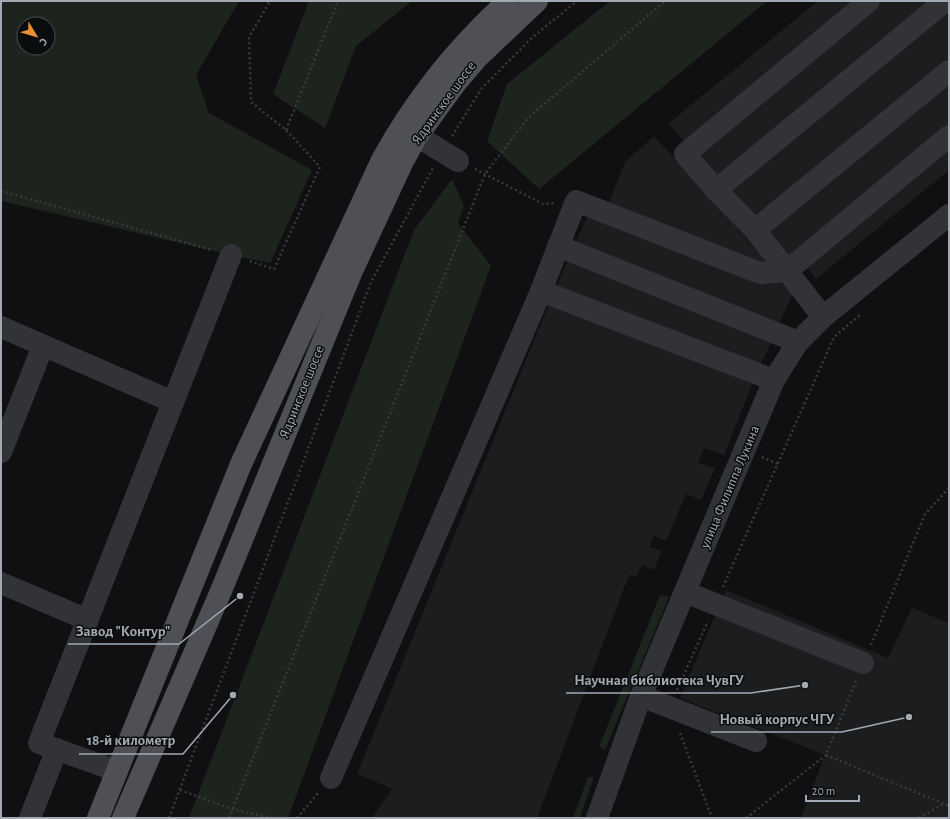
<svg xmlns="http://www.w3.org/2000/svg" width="950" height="819" viewBox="0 0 950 819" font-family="'Alegreya Sans',sans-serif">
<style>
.built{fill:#1c1d1f}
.green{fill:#1d241d;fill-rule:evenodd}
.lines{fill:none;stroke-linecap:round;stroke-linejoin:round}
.path{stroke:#383a3d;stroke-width:2.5;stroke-dasharray:2 3;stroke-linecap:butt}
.minor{stroke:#323336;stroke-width:22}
.major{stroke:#4e5055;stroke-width:22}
.labels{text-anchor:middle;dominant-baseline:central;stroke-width:3;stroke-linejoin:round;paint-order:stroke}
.street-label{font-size:14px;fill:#a2a9b2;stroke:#0b0c0d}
.leader{fill:none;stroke:#a2a9b2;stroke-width:1.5}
.callout-dot{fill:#a2a9b2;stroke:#0b0c0d;stroke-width:1.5}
.callout-label{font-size:15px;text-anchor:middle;font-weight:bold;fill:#a2a9b2;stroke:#0b0c0d;stroke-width:3;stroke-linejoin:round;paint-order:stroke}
</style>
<rect width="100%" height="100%" fill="#101012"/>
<!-- built -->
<g class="built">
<path d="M818,1H949V170L816,279L804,264L790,257L668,124Z"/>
<path d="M654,136L794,291L754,380L724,455L704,448L698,463L715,468L701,500L686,494L666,541L654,536L650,547L661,551L654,570L642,565L636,577L629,575L537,818H372L392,789L357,774L551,299L589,212L608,205L625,162Z"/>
<path d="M726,590L888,658L912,608L949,623V818H801L825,755L680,698Z"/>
</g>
<!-- green -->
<g class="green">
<path d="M1,1H239L196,75L209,113L312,170L270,263L231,255L1,201ZM24,24H48V48H24Z"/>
<path d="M309,1H412L356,46L325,128L273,94Z"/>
<path d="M610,1H767L539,189L487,141L507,84Z"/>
<path d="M452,179L464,206L458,223L491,266L288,818H189L414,230Z"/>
<path d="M660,595L669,597L605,750L599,747Z"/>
<path d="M588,777H594L580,818H573Z"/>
</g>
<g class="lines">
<!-- path -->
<g class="path">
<path d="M286,130L338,1"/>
<path d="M452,136L482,88L534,36L577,1"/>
<path d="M475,169L543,204L555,203"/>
<path d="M1,191L212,250"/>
<path d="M250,261L274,269L320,167L286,130L251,102L249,37L270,1"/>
<path d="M762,457L778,464"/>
<path d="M723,587L834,337L861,314"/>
<path d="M871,645L925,514L949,488"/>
<path d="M856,681L826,755L949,806"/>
<path d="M677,690L708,621"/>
<path d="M680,733L712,818"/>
<path d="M180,790L232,809L272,818"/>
<path d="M169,818L371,282L433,168"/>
<path d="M229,818L485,174L528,118L665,1"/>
<path d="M297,818L319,792"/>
<path d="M746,818L826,755"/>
<path d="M919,818L943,804"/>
</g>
<!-- minor -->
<g class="minor">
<path d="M417,136L458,161"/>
<path d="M716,190L685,154L869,1"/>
<path d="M755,230L949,71"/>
<path d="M558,246L798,342"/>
<path d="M541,291L774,380"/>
<path d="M823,317L755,230L716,190L945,1"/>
<path d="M1,327L173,402"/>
<path d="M1,452L43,346"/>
<path d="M1,583L88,620"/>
<path d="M685,592L863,663"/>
<path d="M641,696L756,741"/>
<path d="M117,771L39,743L231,255"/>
<path d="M331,778L541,291L576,201L760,273L787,271L949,136"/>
<path d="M30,818L57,749"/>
<path d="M597,818L641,696L774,380L798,342L823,317L949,215"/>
</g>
<!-- major -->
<g class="major">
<path d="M98,818L241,464L382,160C416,98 456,48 508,1"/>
<path d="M123,818L221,591L351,273L402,163L417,136L455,84L477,58L537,1"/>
</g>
</g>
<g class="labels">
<!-- street labels -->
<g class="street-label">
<text transform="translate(444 103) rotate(-54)">Ядринское шоссе</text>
<text transform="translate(302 392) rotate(-68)">Ядринское шоссе</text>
<text transform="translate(730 487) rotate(-67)">улица Филиппа Лукина</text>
</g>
</g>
<!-- callouts -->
<path class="leader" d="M240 596L179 644H68M805 685L751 693H566M909 717L842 732H711M233 695L183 754H79"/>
<g class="callout-dot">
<circle cx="240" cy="596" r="4"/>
<circle cx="805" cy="685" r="4"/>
<circle cx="909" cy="717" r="4"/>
<circle cx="233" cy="695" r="4"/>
</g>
<g class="callout-label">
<text x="123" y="636">Завод "Контур"</text>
<text x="659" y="685">Научная библиотека ЧувГУ</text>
<text x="777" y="724">Новый корпус ЧГУ</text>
<text x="131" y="745">18-й километр</text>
</g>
<!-- border -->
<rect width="950" height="819" fill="none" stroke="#a2a9b2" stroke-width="4"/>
<!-- north arrow -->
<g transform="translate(36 36) rotate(128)"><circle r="19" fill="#0b0c0d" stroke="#474b4f"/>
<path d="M0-3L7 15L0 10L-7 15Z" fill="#e78f33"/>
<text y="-6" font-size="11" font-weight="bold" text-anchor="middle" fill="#a2a9b2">С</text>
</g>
<!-- scale -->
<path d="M806 795v6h53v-6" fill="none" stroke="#a2a9b2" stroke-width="2"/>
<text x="812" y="795" font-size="12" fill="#a2a9b2" stroke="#0b0c0d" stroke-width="3" paint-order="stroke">20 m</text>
</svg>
